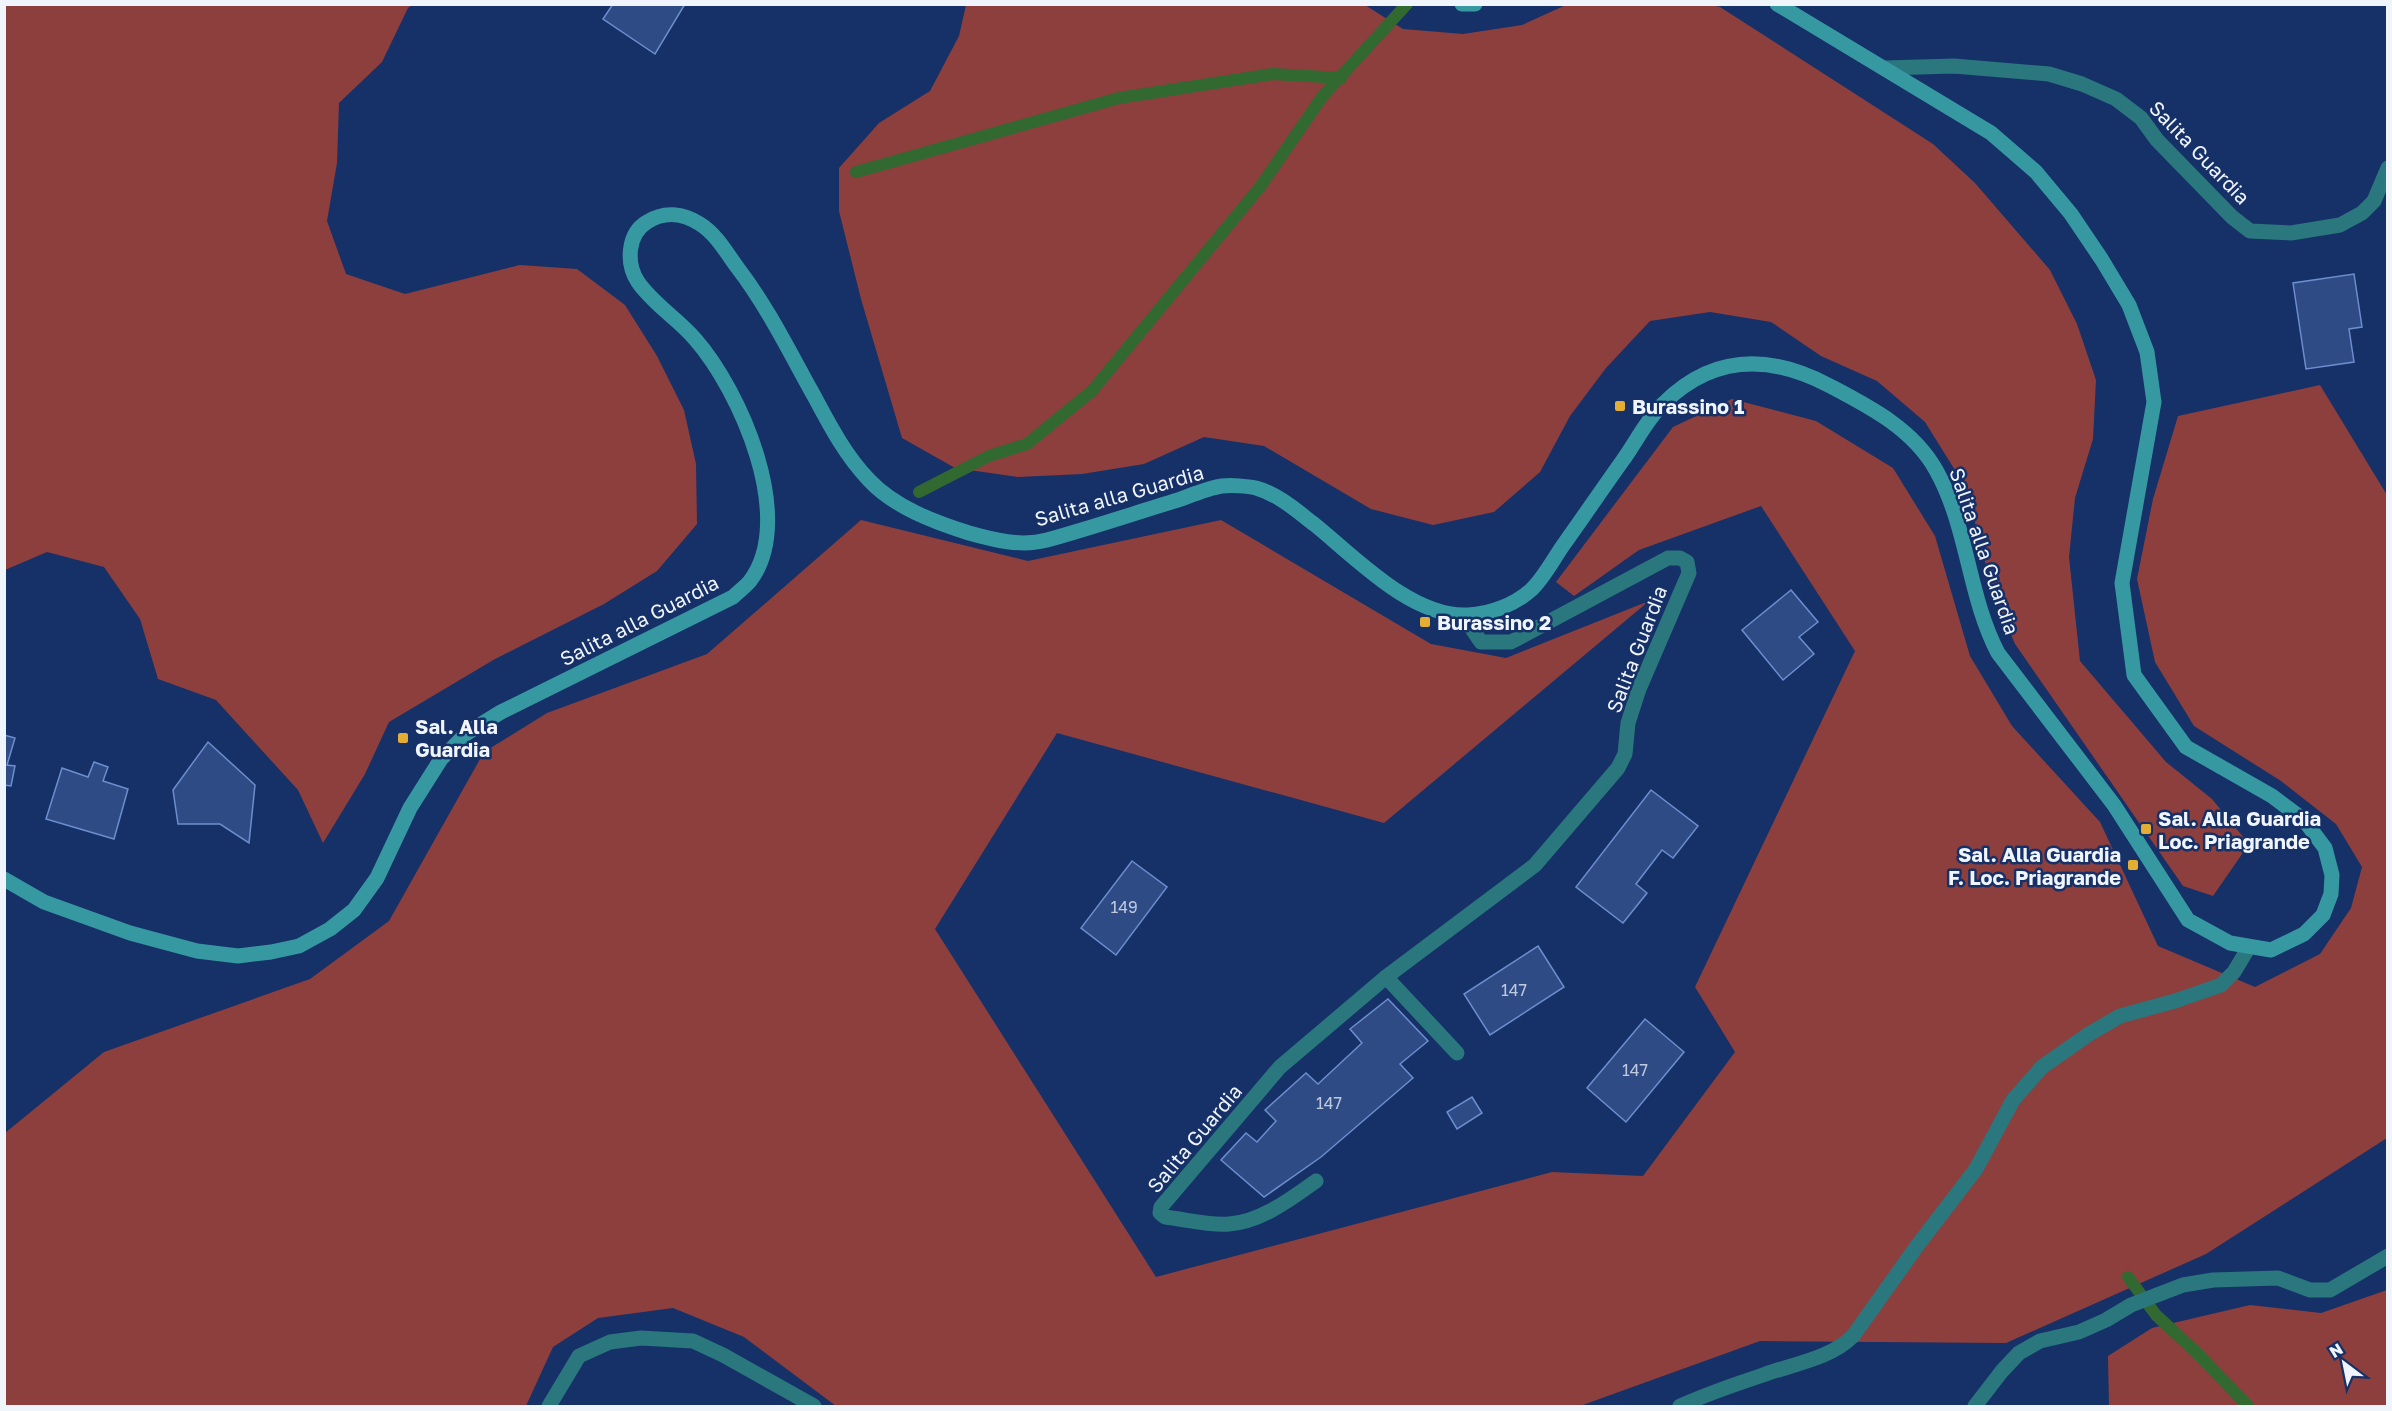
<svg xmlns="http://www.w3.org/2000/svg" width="2392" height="1411" viewBox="0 0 2392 1411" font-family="'Golos Text',sans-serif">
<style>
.forest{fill:#8d3f3e}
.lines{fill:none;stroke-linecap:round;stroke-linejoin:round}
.stream{stroke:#326930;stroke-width:12}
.building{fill:#2e4b86;stroke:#6d8ece;stroke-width:1.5}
.street{stroke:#2a777e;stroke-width:15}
.secondary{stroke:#3699a2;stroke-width:15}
.poi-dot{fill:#e4ae35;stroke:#163068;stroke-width:2}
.labels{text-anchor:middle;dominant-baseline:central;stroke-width:5;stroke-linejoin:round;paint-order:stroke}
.number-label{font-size:16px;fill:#c0cade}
.street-label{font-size:20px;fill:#f0f4fb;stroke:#163068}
.poi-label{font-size:20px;font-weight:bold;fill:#f0f4fb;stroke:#163068;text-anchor:start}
</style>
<rect width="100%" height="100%" fill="#163068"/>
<!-- forest -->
<g class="forest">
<path d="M5,4L412,5L408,8L382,62L339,103L337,163L327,221L346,274L405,294L520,265L577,269L625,305L657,356L684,410L696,464L697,524L657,571L604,604L495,659L389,722L365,774L323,843L298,790L216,700L158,679L140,619L104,567L47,552L5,570Z"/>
<path d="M1712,5L1720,7L1933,144L1975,183L2050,270L2077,324L2096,380L2093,439L2075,498L2069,557L2080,661L2166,762L2212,799L2249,844L2213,896L2183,886L2015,644L1991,588L1978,531L1958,475L1925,422L1877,381L1821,356L1771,322L1710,312L1650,321L1606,368L1570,416L1540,472L1494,512L1433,525L1371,509L1264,446L1204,437L1144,464L1082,474L1018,477L955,468L902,438L861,299L839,211V168L879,123L930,91L959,36L966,5H1365L1403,29L1463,34L1522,25L1566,5Z"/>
<path d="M2320,385L2387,495V1138L2206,1254L2006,1343L1760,1341L1580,1406H836L744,1337L673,1308L598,1318L553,1347L526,1406H5V1133L104,1052L310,979L389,921L484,752L547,713L707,654L861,520L1028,561L1221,520L1431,644L1506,658L1649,601L1384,823L1057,733L935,929L1156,1277L1552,1172L1643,1176L1735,1052L1695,987L1855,651L1761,506L1639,550L1574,596L1556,582L1673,427L1732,399L1816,421L1893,468L1935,536L1970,656L2012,726L2100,822L2158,946L2255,987L2320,954L2351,908L2362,867L2336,824L2281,781L2194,726L2155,662L2137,579L2153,499L2178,416Z"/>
<path d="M2387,1290V1406H2109L2108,1356L2152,1328L2250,1305L2321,1313Z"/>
</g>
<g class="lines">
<!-- stream -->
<g class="stream">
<path d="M856,172L1119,98L1273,74L1341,78"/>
<path d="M919,492L989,456L1027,444L1092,391L1260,187L1322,97L1407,4"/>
<path d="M2128,1277L2156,1315L2197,1353L2248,1406"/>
</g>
</g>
<!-- building -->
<g class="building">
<path d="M613,4H685L655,54L603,19Z"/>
<path d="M2354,274L2362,327L2349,329L2354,362L2306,369L2293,283Z"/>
<path d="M1791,590L1818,622L1799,637L1814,654L1783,680L1742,630Z"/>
<path d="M4,735L15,738L7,765L15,766L11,786L4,785Z"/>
<path d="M208,742L255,785L249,843L220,824H178L173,790Z"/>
<path d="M94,762L108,767L103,781L128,789L114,839L46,819L62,768L88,777Z"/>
<path d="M1651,790L1698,826L1673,858L1662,850L1636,884L1647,893L1623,923L1576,887Z"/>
<path d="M1132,861L1167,887L1116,955L1081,928Z"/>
<path d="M1538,946L1564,987L1490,1035L1464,994Z"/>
<path d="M1388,999L1428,1041L1400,1064L1413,1078L1321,1157L1264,1197L1221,1160L1246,1133L1257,1142L1276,1121L1265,1110L1306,1073L1318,1084L1362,1043L1350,1029Z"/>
<path d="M1645,1019L1684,1052L1626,1122L1587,1088Z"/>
<path d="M1472,1097L1482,1113L1457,1129L1447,1112Z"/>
</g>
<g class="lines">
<!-- street -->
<g class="street">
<path d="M1885,68L1954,66L2049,74L2082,84L2116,99L2141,118L2157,140L2232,217L2250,231L2291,233L2340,225L2362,213L2374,201L2388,168"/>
<path d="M1386,977L1457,1053"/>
<path d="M1316,1181C1292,1198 1261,1222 1229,1224C1210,1226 1184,1219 1165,1217L1160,1213L1161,1207L1280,1067L1386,977L1535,865L1618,768L1625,754L1628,723L1639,689L1689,573L1687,562L1680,558H1668L1511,642H1481L1463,616"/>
<path d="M549,1406L579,1356L610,1342L641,1338L693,1341L723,1355L814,1406"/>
<path d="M1680,1406C1707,1394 1736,1384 1763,1375C1793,1364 1830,1359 1853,1336L1917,1246L1976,1169L2013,1100L2042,1067L2089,1034L2120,1016L2175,1001L2221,985L2234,972L2249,947"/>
<path d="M1975,1406L2002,1371L2019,1353L2040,1341L2079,1332L2106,1320L2131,1305L2183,1285L2213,1280L2278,1278L2310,1290H2330L2388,1256"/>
</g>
<!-- secondary -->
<g class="secondary">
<path d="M1462,4H1475"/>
<path d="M4,879L44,902L130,933L197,951L238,956L271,952L299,946L330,929L354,910L377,878L410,808L441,759L467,733L501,712L733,597C739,591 745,587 750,581C797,519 740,390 695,339C678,319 653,304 638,282C626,264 627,234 647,222C664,211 683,213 700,224C716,234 726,252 737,267C767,306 789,351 813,394C829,424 845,455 869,480C894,507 934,522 969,533C994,540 1021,547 1047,540C1091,528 1135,513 1178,500C1192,495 1208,488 1222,486C1231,485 1247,486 1256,488C1278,494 1297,511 1314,524C1355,557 1412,618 1468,615C1490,614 1514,605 1531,590C1544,578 1554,558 1564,544C1584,516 1603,488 1623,460C1636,442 1647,419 1663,404C1713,354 1770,354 1830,386C1870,407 1913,429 1936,470C1968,527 1968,596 1998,653L2114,805L2188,920L2230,943L2271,950L2304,934L2323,915L2331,894L2332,875L2325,848L2304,820L2272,796L2186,747L2134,675L2122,583L2154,402L2147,352L2129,305L2102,260L2071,214L2036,172L1991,133L1777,4"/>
</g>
</g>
<!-- markers -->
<g class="poi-dot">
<rect x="1614" y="400" width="12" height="12" rx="3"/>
<rect x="1419" y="616" width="12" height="12" rx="3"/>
<rect x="397" y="732" width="12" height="12" rx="3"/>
<rect x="2140" y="823" width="12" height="12" rx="3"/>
<rect x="2127" y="859" width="12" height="12" rx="3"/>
</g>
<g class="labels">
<!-- number labels -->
<g class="number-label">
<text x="1124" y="907">149</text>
<text x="1514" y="990">147</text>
<text x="1635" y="1070">147</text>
<text x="1329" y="1103">147</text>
</g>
<!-- street labels -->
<g class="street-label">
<text transform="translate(2200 152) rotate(46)">Salita Guardia</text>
<text transform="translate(1119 495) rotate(-16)">Salita alla Guardia</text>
<text transform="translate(1985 551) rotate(71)">Salita alla Guardia</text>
<text transform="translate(639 620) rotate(-27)">Salita alla Guardia</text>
<text transform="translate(1636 649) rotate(-69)">Salita Guardia</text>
<text transform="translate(1194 1138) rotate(-50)">Salita Guardia</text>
</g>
<!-- poi labels -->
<g class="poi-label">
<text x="1632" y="406">Burassino 1</text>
<text x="1437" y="622">Burassino 2</text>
<text x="415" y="726">Sal. Alla<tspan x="415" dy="23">Guardia</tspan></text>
<text x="2158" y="818">Sal. Alla Guardia<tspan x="2158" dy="23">Loc. Priagrande</tspan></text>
<text x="2121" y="854" text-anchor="end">Sal. Alla Guardia<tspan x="2121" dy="23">F. Loc. Priagrande</tspan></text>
</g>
</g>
<!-- border -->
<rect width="2392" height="1411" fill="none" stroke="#f0f4fb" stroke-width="12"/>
<!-- north arrow -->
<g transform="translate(2344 1363) rotate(328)" stroke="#163068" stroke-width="4.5" paint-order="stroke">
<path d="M0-4.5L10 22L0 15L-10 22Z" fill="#f0f4fb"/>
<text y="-9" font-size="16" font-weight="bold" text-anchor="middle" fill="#f0f4fb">N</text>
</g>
</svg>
